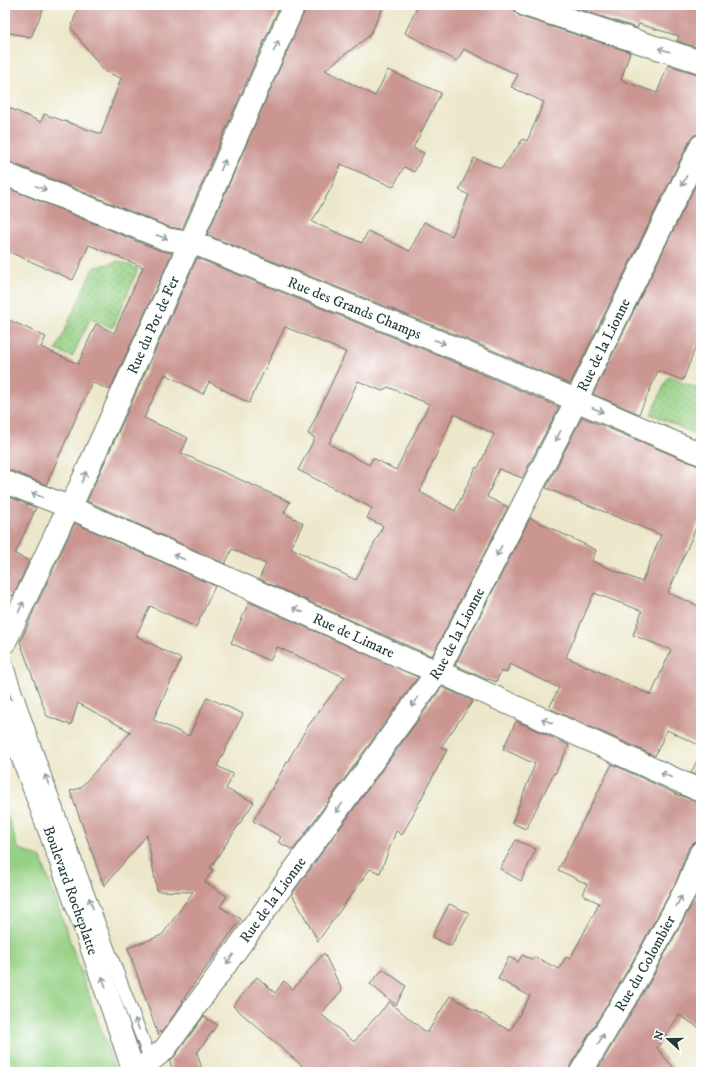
<svg xmlns="http://www.w3.org/2000/svg" width="706" height="1077" viewBox="0 0 706 1077" font-family="'IM FELL DW Pica',serif">
<style>
.grass{fill:url(#grass-dots);stroke:#5a865c}
.green{fill:#96d084;stroke:#5a865c}
.building{fill:#cb9692;fill-rule:evenodd}
.lines{fill:none;stroke-linecap:round;stroke-linejoin:round}
.service-casing{stroke:#677868;stroke-width:14}
.minor-casing{stroke:#677868;stroke-width:24}
.primary-casing{stroke:#677868;stroke-width:24}
.service{stroke:#fff;stroke-width:12}
.minor{stroke:#fff;stroke-width:22}
.primary{stroke:#fff;stroke-width:22}
.oneway{stroke:#8f9e9a}
.labels{text-anchor:middle;dominant-baseline:central;stroke-width:3.5;stroke-linejoin:round;paint-order:stroke}
.street-label{font-size:15px;fill:#1f3d34;stroke:#fff}
</style>
<defs>
<pattern id="grass-dots" width="8" height="8" patternUnits="userSpaceOnUse"><rect width="8" height="8" fill="#96d084"/><path d="M2 2h.1M6 6h.1" fill="none" stroke="#7aaa6d" stroke-width="1.8" stroke-linecap="round"/></pattern>
</defs>
<rect width="100%" height="100%" fill="#fff"/>
<filter id="ink" filterUnits="userSpaceOnUse"><feTurbulence type="fractalNoise" baseFrequency=".025" numOctaves="2"/><feDisplacementMap in="SourceGraphic" scale="8" xChannelSelector="R" yChannelSelector="G"/><feConvolveMatrix kernelMatrix="1 2 1 2 8 2 1 2 1" color-interpolation-filters="sRGB"/></filter>
<filter id="wash" filterUnits="userSpaceOnUse"><feTurbulence type="fractalNoise" baseFrequency=".012" numOctaves="4" result="noise"/><feDisplacementMap in="SourceGraphic" scale="16" xChannelSelector="R" yChannelSelector="G"/><feGaussianBlur stdDeviation="0.9" result="paint"/><feColorMatrix in="noise" values="0 0 0 0 0 0 0 0 0 0 0 0 0 0 0 0 0 1.4 0 .05"/><feComposite in="paint" operator="in"/></filter>
<g filter="url(#wash)">
<rect width="100%" height="100%" fill="#ece7ca"/>
<!-- grass -->
<g class="grass">
<path d="M119,261L138,269L113,328L90,319L72,357L56,350L93,268Z"/>
<path d="M668,377L701,390V437L651,414Z"/>
</g>
<!-- green -->
<path class="green" d="M5,808L18,848L41,858L116,1072H5Z"/>
<g id="blocks">
<!-- building -->
<g class="building">
<path d="M5,5H45L31,37L5,32Z"/>
<path d="M79,5H280L182,229L169,227L10,162H5V106L41,122L44,114L101,134L121,78L104,71L71,28Z"/>
<path d="M306,5H384L370,35L325,70L375,96L388,70L441,93L413,148L424,153L414,172L404,167L393,187L341,164L330,190L312,222L362,243L368,231L410,251L424,222L452,236L469,195L459,190L474,158L501,169L523,139L527,141L544,102L511,87L518,75L464,49L457,61L405,33L418,5H513V8L516,13L521,17L630,52L621,80L657,93L668,65L697,74H701V134L694,135L690,140L570,384L462,337L207,235L305,10Z"/>
<path d="M566,5H701V49L677,41L679,36L639,24L637,28Z"/>
<path d="M701,174V333L683,380L658,371L639,414L593,394Z"/>
<path d="M5,187L161,251L172,253L110,390L92,382L46,485L10,470H5V318L46,337L41,347L78,364L96,324L114,333L143,267L89,245L73,280L5,250Z"/>
<path d="M197,258L452,361L559,407L522,478L499,469L487,497L508,507L432,656L413,648L259,579L266,564L232,549L225,564L87,501ZM285,327L346,352L308,434L315,438L298,470L372,508L367,518L383,526L356,580L308,557V556L291,548L303,523L284,513L290,502L181,453L188,438L144,418L165,374L203,394L209,382L249,403ZM358,381L382,391L388,387L429,404L396,470L373,458L369,465L329,444ZM454,414L494,434L478,468L476,467L455,511L420,492Z"/>
<path d="M582,417L696,465L701,466V516L668,593L701,607V746L667,730L655,756L549,708L559,688L510,664L506,673L501,671L496,682L489,679L488,680L455,665L530,518L596,550L592,561L642,582L661,535L546,488ZM594,593L642,611L633,635L671,650L651,695L566,657Z"/>
<path d="M5,495L36,508L15,554L29,561L13,596L5,592Z"/>
<path d="M75,523L215,586L196,627L150,606L136,636L181,659L153,720L189,736L207,697L243,714L217,766L233,774L226,789L254,802L210,868L213,869L205,882L227,896L220,907L241,919L182,1001L183,1002L161,1033L160,1031L158,1035L128,948L162,935L193,892L157,891L147,835L104,886L70,791L80,788L131,732L78,703L71,725L47,716L20,642L35,608Z"/>
<path d="M249,602L418,677L293,850L278,842L281,837L253,821L308,726L345,677L277,647L270,661L231,643Z"/>
<path d="M442,687L473,701L441,747L447,750L402,835L396,831L380,873L370,869L318,941L292,894Z"/>
<path d="M516,721L569,745L555,774L554,773L526,829L512,823L535,764L503,749Z"/>
<path d="M701,753V777L691,773Z"/>
<path d="M612,764L680,796V795L696,802L701,803V840L694,842L689,847L676,882L630,966L570,1066L569,1072H309L233,1006L257,977L275,993L284,981L293,989L324,953L342,990L321,1014L354,1042L389,1002L427,1033L450,996L510,1031L530,996L498,979L509,957L518,962L522,955L531,959L535,957L559,969L566,957L570,959L597,908H596L599,903L583,895L587,884L558,870Z"/>
<path d="M516,840L536,849L521,881L500,869Z"/>
<path d="M701,886V1029L679,1015L657,1048L677,1072H596L652,978L698,893Z"/>
<path d="M449,904L469,913L451,946L432,937Z"/>
<path d="M383,969L406,986L396,1005L370,984Z"/>
<path d="M204,1016L217,1025L197,1053L203,1072H173L170,1061L174,1057Z"/>
</g>
</g>
</g>
<g filter="url(#ink)">
<use href="#blocks" fill-opacity="0" stroke="#677868" stroke-width="1"/>
<g class="lines">
<defs>
<path id="service" d="M5,660C50,795 100,928 151,1061"/>
<g id="minor">
<path d="M525,5L701,62"/>
<path id="s1" d="M5,174L166,239L190,243L201,246L457,349L701,454"/>
<path id="s2" d="M5,482L69,507L247,587L408,660L446,675L701,791"/>
<path id="s3" d="M5,642L61,523L77,493L190,243L294,5"/>
<path id="s4" d="M136,1072L164,1050L438,671L571,411L701,146"/>
<path id="s5" d="M581,1072L641,972L687,887L701,852"/>
</g>
<g id="primary">
<path id="s6" d="M5,709L81,917L134,1072"/>
</g>
</defs>
<!-- service casing -->
<use href="#service" class="service-casing"/>
<!-- minor casing -->
<use href="#minor" class="minor-casing"/>
<!-- primary casing -->
<use href="#primary" class="primary-casing"/>
<!-- service -->
<use href="#service" class="service"/>
<!-- minor -->
<use href="#minor" class="minor"/>
<!-- primary -->
<use href="#primary" class="primary"/>
</g>
<!-- one-way arrows -->
<defs><path id="oneway-shaft" d="M-6 0H5M1.5-3L5.5 0L1.5 3" fill="none" stroke-width="1.6" stroke-linecap="round" stroke-linejoin="round"/></defs>
<g class="oneway">
<use href="#oneway-shaft" transform="translate(276 46) rotate(-66)"/>
<use href="#oneway-shaft" transform="translate(664 50) rotate(-162)"/>
<use href="#oneway-shaft" transform="translate(223 165) rotate(-66)"/>
<use href="#oneway-shaft" transform="translate(684 181) rotate(116)"/>
<use href="#oneway-shaft" transform="translate(41 188) rotate(22)"/>
<use href="#oneway-shaft" transform="translate(162 237) rotate(20)"/>
<use href="#oneway-shaft" transform="translate(440 342) rotate(22)"/>
<use href="#oneway-shaft" transform="translate(598 410) rotate(23)"/>
<use href="#oneway-shaft" transform="translate(558 436) rotate(117)"/>
<use href="#oneway-shaft" transform="translate(84 477) rotate(-66)"/>
<use href="#oneway-shaft" transform="translate(37 495) rotate(-158)"/>
<use href="#oneway-shaft" transform="translate(499 551) rotate(117)"/>
<use href="#oneway-shaft" transform="translate(179 557) rotate(-156)"/>
<use href="#oneway-shaft" transform="translate(21 607) rotate(-65)"/>
<use href="#oneway-shaft" transform="translate(298 610) rotate(-156)"/>
<use href="#oneway-shaft" transform="translate(415 702) rotate(126)"/>
<use href="#oneway-shaft" transform="translate(547 721) rotate(-155)"/>
<use href="#oneway-shaft" transform="translate(666 775) rotate(-155)"/>
<use href="#oneway-shaft" transform="translate(47 780) rotate(-110)"/>
<use href="#oneway-shaft" transform="translate(339 808) rotate(126)"/>
<use href="#oneway-shaft" transform="translate(679 901) rotate(-62)"/>
<use href="#oneway-shaft" transform="translate(91 903) rotate(-110)"/>
<use href="#oneway-shaft" transform="translate(230 959) rotate(126)"/>
<use href="#oneway-shaft" transform="translate(104 982) rotate(-109)"/>
<use href="#oneway-shaft" transform="translate(137 1024) rotate(-111)"/>
<use href="#oneway-shaft" transform="translate(601 1039) rotate(-59)"/>
</g>
</g>
<g class="labels">
<!-- street labels -->
<g class="street-label">
<text stroke="none"><textPath href="#s1" startOffset="375">Rue des Grands Champs</textPath></text>
<text stroke="none"><textPath href="#s3" startOffset="350">Rue du Pot de Fer</textPath></text>
<text stroke="none"><textPath href="#s4" startOffset="869">Rue de la Lionne</textPath></text>
<text stroke="none"><textPath href="#s4" startOffset="545">Rue de la Lionne</textPath></text>
<text stroke="none"><textPath href="#s2" startOffset="381">Rue de Limare</textPath></text>
<text stroke="none"><textPath href="#s6" startOffset="193">Boulevard Rocheplatte</textPath></text>
<text stroke="none"><textPath href="#s4" startOffset="221">Rue de la Lionne</textPath></text>
<text stroke="none"><textPath href="#s5" startOffset="126">Rue du Colombier</textPath></text>
</g>
</g>
<!-- margin -->
<rect width="706" height="1077" fill="none" stroke="#fff" stroke-width="20"/>
<!-- north arrow -->
<g transform="translate(668 1039) rotate(291)" stroke="#ffffff" stroke-width="3" paint-order="stroke">
<path d="M0-3L7 15L0 10L-7 15Z" fill="#1f3d34"/>
<text y="-6" font-size="11" font-weight="bold" text-anchor="middle" fill="#1f3d34">N</text>
</g>
</svg>
